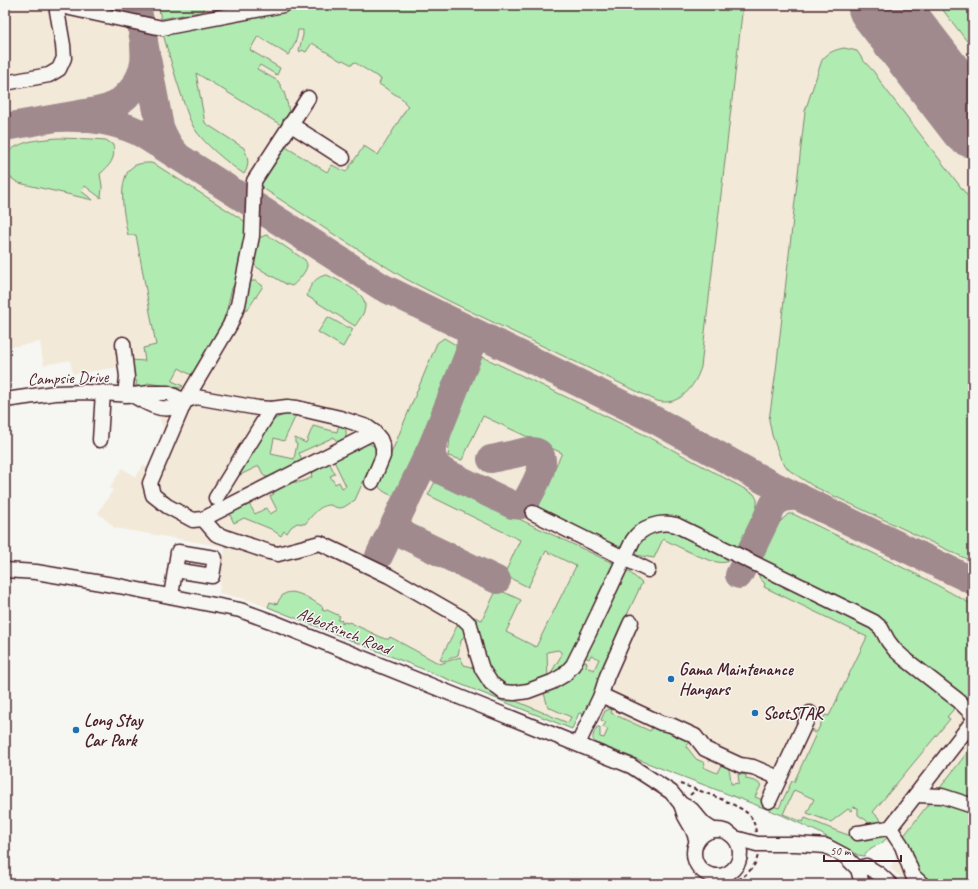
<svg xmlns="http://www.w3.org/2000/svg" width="978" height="889" viewBox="0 0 978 889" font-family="Caveat,sans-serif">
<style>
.built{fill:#f2e9d8}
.green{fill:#b0ecb2;stroke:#7d866e}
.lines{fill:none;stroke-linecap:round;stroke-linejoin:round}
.taxiway{stroke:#a08a8e;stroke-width:28}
.runway{stroke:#a08a8e;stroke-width:69}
.minor-casing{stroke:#4a1f2b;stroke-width:17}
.path{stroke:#4a1f2b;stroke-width:2;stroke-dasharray:4 3;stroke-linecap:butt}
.minor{stroke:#f6f6f2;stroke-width:14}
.poi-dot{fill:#1f6fb2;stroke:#f6f6f2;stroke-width:1.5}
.labels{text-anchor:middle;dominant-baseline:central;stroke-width:3;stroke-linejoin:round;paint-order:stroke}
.street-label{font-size:17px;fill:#4a1f2b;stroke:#f6f6f2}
.poi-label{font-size:17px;font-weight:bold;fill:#4a1f2b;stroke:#f6f6f2;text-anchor:start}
</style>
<rect width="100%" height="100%" fill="#f6f6f2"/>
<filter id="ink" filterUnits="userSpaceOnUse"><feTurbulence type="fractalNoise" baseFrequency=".025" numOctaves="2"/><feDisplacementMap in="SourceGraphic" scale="8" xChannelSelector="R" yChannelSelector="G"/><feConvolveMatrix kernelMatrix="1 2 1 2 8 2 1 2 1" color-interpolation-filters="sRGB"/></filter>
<g filter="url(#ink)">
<!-- built -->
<path class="built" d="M5,5H973V884H909L890,868L900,851L884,840L864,847L677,770V768L601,737V727L602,723L580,712L572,730L249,600L219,593L225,547L115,528L98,513L113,490L110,488L122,468L136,477L143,465L149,469L164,433L163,427L160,419L154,412L131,401L135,384L131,361L119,367L73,374L70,360L44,365L40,342L5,348Z"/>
<!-- green -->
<g class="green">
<path d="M158,5H203L204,11L161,19Z"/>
<path d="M325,5H743L701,367C695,386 680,407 657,401L451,302L406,279L335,235L261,187L260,184L284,146L327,172L332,165L346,172L364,146L378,155L408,106L404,102V100L379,84L381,79L354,62L352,65L343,60L341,61L312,43L306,52L302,50L300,52L299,50L303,35V30H298C297,40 294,47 288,55L258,36L250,50L280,68L277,75L260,65L257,69L278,81L284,92L288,106L289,116L288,123L281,125L196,73L205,123L244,148C248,157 250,165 244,174C228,163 205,145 194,128C189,119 185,107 182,97C175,76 169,55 163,34Z"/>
<path d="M939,5H973V49Z"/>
<path d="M844,48L857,51L863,60L874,72L884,87L973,203V562L813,486L789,470L781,460L772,435L769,420L776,371L805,111L822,60C829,52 834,50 844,48Z"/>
<path d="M58,138L92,139L106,140L113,145C116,159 110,165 100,174L102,186L101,198L85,186L81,191L93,200L19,183C3,174 5,171 5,154C22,140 37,140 58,138Z"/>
<path d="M151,163L156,165L243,220L245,223L246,228L240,276L232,288L224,321L193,376L179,368L172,381L183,386L180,388L147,383L146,387L136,386L137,381L134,380V371L131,365L130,360L145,361L143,348L156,345L136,235H128C124,218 114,169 139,164C142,163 147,163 151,163Z"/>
<path d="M266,235L269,236L305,260C306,262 307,263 307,266C306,272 297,282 292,286L286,284L258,268L255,265L253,261L256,241L259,238Z"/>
<path d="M327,275C336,279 356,289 362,297C364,300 365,303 365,306C365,313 359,320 355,326L307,296C309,286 316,276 327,275Z"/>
<path d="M252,281H256L263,286L248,309H244L249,282Z"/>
<path d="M328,317L346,327H350L353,329L343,347L318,332Z"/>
<path d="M444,338L456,345V359L452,371L402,495L399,497C392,496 381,492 378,485L437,343Z"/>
<path d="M483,357L649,437L754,494C755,496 757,499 757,500C759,509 742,543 736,552L667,519L624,549L536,507L562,453L483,416L462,460L448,456L451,428L469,375L476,365Z"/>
<path d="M285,414L296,415L284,441L274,438L271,454L294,459L297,444L295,443V438L306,443L313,426L337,432L339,424L345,427C348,436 345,440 339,445L334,437L299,453L303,462L270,478L264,476L259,466L240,475V472L267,428L275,419Z"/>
<path d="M365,444C371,443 374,445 376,451L375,455L355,500L344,507L340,508C336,508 333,506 330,505C320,504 311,517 305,524L297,523L291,527L287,533L284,531L281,536L271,529L244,518L234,523L228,511L248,502L255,514L266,508L270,514L277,510L270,496L274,494L272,490L290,481C298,484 305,481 312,477L311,473L319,469L318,467L329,462L335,474L330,476L335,484L339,482L342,488L346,486L333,459Z"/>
<path d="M436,480L617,565L574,656L553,676L552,671L561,656V652L558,650L547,652L548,681L509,690L495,683L464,613L482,620L497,589L521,600L506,632L536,647L576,566L546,551L528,587L504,575L520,540L428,495Z"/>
<path d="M788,514H793L926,579L973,605V708L892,640L761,563L762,558L775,530L779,523Z"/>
<path d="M668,527L733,555C731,558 729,561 726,562C713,566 676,545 663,539L654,558L636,555L629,552L638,537Z"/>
<path d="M622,568L627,570L642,583L625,619L623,622L626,623L597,689L584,714L579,713L572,729L268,607L270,602L277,604C278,602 280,598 282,596C292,585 313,601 323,607L322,610L325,611L327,610L340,616L338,620L340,621L341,620L342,621V623L343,624L344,622L348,623L349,622L385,639H389L390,637L394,639L440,664L460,657L464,665L474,668L479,671L497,693L568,723L571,717L548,707L543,690L580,658L587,663L586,667L594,670L599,659L591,655L589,659L581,655Z"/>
<path d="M759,568L780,580L784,588L789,590L791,587L868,621L958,704L947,717L950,719L873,812L882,821L877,825L872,827L866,820L858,815V808L853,807L851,811L848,809L831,822L807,813L814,799L794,790L783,814L803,822L805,818L837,831L851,836L883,830L888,836L882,843L871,848L864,856L858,855L818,832L782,815L598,744C589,740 594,733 597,727H600V737L604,738L608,729L603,727L606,722L601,720L605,711L610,709H612L611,713L650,731L654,725L692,741L686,746L696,759L705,763L703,767L717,773L722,763C731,767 730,775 731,784L739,783L738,774L746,775V779L755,781L761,785L755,797L763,800L762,802L779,808L792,781L794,782L816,734L808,729L809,728L817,732L825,715L829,716L867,637L764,587L765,584L759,577Z"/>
<path d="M458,624L467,629L469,636H464L461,641L458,655L444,661L440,660Z"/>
<path d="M973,745V802L936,793Z"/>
<path d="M933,798L973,810V884H929L915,872L903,837Z"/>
</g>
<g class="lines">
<!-- taxiway -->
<g class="taxiway">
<path d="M137,5L160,127C164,137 168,146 176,154"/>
<path d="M58,118C85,117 111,120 136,131C145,135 152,141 160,145L382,287L657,421L765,481L973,581"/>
<path d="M5,127L96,111C100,110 104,109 108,108C126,101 141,82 144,63C145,56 144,49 144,41"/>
<path d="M433,444C430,455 433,463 442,471L513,505C518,506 521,506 525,503C530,493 557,452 531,451C527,451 523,452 519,453C510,455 501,457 491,459"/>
<path d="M398,518C396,526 399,531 406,536L497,580"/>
<path d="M379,556L433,444L469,353C471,345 472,335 466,329"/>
<path d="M739,575L773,505C781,497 788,496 799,497"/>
</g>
<!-- runway -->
<path class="runway" d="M882,5L973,123"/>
<defs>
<g id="minor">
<path d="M56,5L162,28L283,5"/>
<path d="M5,83L49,75L59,69L64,58L63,45L56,5"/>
<path d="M308,98L254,181L252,236L238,305L230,325L185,401L150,483L153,495L167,506L193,520L203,519L216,534L269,552L278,554L320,543L389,576L464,619L470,625L476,650L482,669L491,683L503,692L514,693L528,691L552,682L564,675L573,665L587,637L633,540C642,526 660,521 676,525L874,622L881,628L888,641L895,650L905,659L959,701L973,715"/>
<path d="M290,124L343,158"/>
<path d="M123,344L127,377L125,395"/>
<path d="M5,400L55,393L86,392L132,395L150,393H168L185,401C181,403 176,407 171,408C158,411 143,401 132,395"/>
<path d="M185,401L196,397L258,408L271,409L287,407L297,408L340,418L367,427L374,432L380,439L383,447V456L372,482"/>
<path d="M100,440L103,392"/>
<path d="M216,498L271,409"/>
<path d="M533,513L648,570"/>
<path d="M203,519L374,432"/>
<path d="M5,570L36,572L119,586L204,603L240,610L273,622L631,766L671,792L681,804L692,810L704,824L713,830"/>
<path d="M171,596L178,552L215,558L212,576L175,570"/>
<path d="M601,695L661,723L671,725L695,736L705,749L740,765L753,767L779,778"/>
<path d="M578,744L601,695L607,676L631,622"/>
<path d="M916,795L942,796L973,806"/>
<path d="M769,801L810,713"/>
<path d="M681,804L685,816L693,830L697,841"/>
<path d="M890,828L902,846L913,876L922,884"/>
<circle cx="717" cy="853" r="23"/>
<path d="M857,833C868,832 878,829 890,828L973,721"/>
<path d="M735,838L757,844H796L826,846L845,856L858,869L862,884"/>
<path d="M858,869L866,866L879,874L890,884"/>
</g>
</defs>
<!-- minor casing -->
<use href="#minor" class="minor-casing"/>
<!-- path -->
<g class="path">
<path d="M680,784C693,788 745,806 751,817C754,821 755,827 756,832"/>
<path d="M690,795L697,789"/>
<path d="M732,884C744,876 756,869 758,854"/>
</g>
<!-- minor -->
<use href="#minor" class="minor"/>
</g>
</g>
<!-- markers -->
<g class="poi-dot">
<circle cx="671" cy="679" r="4"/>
<circle cx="755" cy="713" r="4"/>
<circle cx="76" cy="730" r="4"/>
</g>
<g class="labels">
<!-- street labels -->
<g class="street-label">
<text transform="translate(68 378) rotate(-2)">Campsie Drive</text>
<text transform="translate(344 631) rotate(22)">Abbotsinch Road</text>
</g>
<!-- poi labels -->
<g class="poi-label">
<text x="679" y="669">Gama Maintenance<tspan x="679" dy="20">Hangars</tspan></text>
<text x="763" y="713">ScotSTAR</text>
<text x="84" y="720">Long Stay<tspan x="84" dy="20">Car Park</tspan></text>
</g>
</g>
<!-- margin -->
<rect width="978" height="889" fill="none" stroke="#f6f6f2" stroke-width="20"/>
<rect x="10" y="10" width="958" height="869" fill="none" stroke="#4a1f2b" stroke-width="1.5" filter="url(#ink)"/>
<!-- scale -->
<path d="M824 855v6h77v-6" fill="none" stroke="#4a1f2b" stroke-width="2"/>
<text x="830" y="855" font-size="12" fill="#4a1f2b" stroke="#f6f6f2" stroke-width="3" paint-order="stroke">50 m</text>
</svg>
